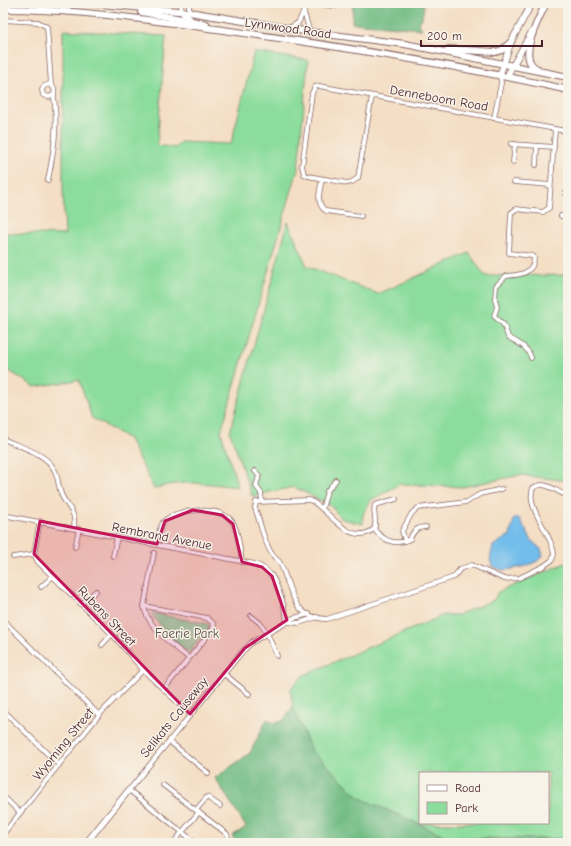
<svg xmlns="http://www.w3.org/2000/svg" width="571" height="846" viewBox="0 0 571 846" font-family="'Comic Neue',sans-serif">
<style>
.green{fill:#8cdd9d;stroke:#6b7e64;fill-rule:evenodd}
.forest{fill:#71bc84;stroke:#5e6e58}
.water{fill:#72bdeb;stroke:#5e6e8b}
.lines{fill:none;stroke-linecap:round;stroke-linejoin:round}
.street-casing{stroke:#866261;stroke-width:5.5}
.secondary-casing{stroke:#866261;stroke-width:7}
.primary-casing{stroke:#866261;stroke-width:8}
.street{stroke:#fff;stroke-width:4}
.secondary{stroke:#fff;stroke-width:5.5}
.primary{stroke:#fff;stroke-width:6}
.marked{fill:#c2185b;fill-opacity:0.2;stroke:#c2185b;stroke-width:3;stroke-linejoin:round}
.labels{text-anchor:middle;dominant-baseline:central;stroke-width:3;stroke-linejoin:round;paint-order:stroke}
.street-label{font-size:13px;fill:#4a1f2b;stroke:#f7f3e8}
.park-label{font-size:13px;fill:#5a4e48;stroke:#f7f3e8}
</style>
<rect width="100%" height="100%" fill="#f7f3e8"/>
<filter id="ink" filterUnits="userSpaceOnUse"><feTurbulence type="fractalNoise" baseFrequency=".025" numOctaves="2"/><feDisplacementMap in="SourceGraphic" scale="8" xChannelSelector="R" yChannelSelector="G"/><feConvolveMatrix kernelMatrix="1 2 1 2 8 2 1 2 1" color-interpolation-filters="sRGB"/></filter>
<filter id="wash" filterUnits="userSpaceOnUse"><feTurbulence type="fractalNoise" baseFrequency=".012" numOctaves="4" result="noise"/><feDisplacementMap in="SourceGraphic" scale="16" xChannelSelector="R" yChannelSelector="G"/><feGaussianBlur stdDeviation="0.9" result="paint"/><feColorMatrix in="noise" values="0 0 0 0 0 0 0 0 0 0 0 0 0 0 0 0 0 1.4 0 .05"/><feComposite in="paint" operator="in"/></filter>
<g filter="url(#wash)">
<rect width="100%" height="100%" fill="#f4dec4"/>
<!-- green -->
<g class="green">
<path d="M63,30L166,36L157,145L175,148L180,142L231,144L254,52L308,60L298,169L221,432L238,487C210,484 181,479 154,489L129,439L92,418L79,380L35,387L3,367V233L65,235L63,192Z"/>
<path d="M288,222L307,266L378,294L469,253L485,276L568,275V481L520,475L463,487L400,484L371,500L363,514V524L342,519L330,505L294,487L252,496L230,432Z"/>
<path d="M568,562V839L450,838L360,798L311,750L293,707L290,689L304,675L444,615H457L494,600L498,592ZM420,773H548V823H420Z"/>
<path d="M152,613L208,624L209,627L189,653L171,639L152,615Z"/>
</g>
<!-- forest -->
<g class="forest">
<path d="M353,3H409L424,5L422,19H420L418,23L422,29L352,23Z"/>
<path d="M293,707L311,750L360,798L450,838L568,839V843H237L232,836L246,827L215,778L250,753L267,719L274,723L283,721Z"/>
</g>
<!-- water -->
<path class="water" d="M519,518L532,541L541,549L543,556C537,565 515,569 504,570C500,570 496,568 492,566L490,559L493,546L510,535L514,519Z"/>
</g>
<g filter="url(#ink)">
<g class="lines">
<defs>
<g id="street">
<path d="M181,3L182,13"/>
<path d="M301,3L310,32"/>
<path d="M323,3L325,5L335,6L339,3"/>
<path d="M189,13V3"/>
<path d="M3,20L38,22L47,27L51,85"/>
<path d="M289,28L298,23L303,13"/>
<path d="M372,96L358,178L352,182L347,183L308,176L304,174L302,166L312,93L315,87L319,86L566,131L568,139"/>
<path d="M494,118L501,83L500,75"/>
<path d="M511,144L554,147"/>
<path d="M513,162L515,144"/>
<path d="M536,165L537,146"/>
<path d="M322,179C320,190 315,204 326,211L361,216"/>
<path d="M48,180C54,151 58,125 54,97C54,94 55,91 54,88L50,84L44,86L42,90L43,95L49,97L53,95"/>
<path d="M514,182L550,185"/>
<path d="M565,193H568"/>
<path d="M561,216L568,217"/>
<path d="M531,358C529,347 516,342 508,337L504,325L494,316L497,307L495,299L496,286L506,276C519,275 534,274 534,257L532,256L509,253L511,213L516,209L543,212L549,208L555,129"/>
<path d="M3,439C20,447 47,453 55,471C59,479 58,490 63,498C70,510 76,513 74,528"/>
<path d="M255,471L259,476L256,486L261,493L262,501"/>
<path d="M396,499L375,505C372,513 378,521 374,529C349,548 329,509 310,500L256,502L255,508C260,521 264,543 272,554C274,558 278,559 280,563C292,587 290,618 327,619L454,577L460,569L472,565L504,579L519,578L544,566L552,560L554,554C552,533 525,508 533,488C546,478 560,496 568,495"/>
<path d="M322,509L327,491L336,480"/>
<path d="M3,515L255,564C261,566 266,569 271,575C276,581 289,616 286,623L252,642L242,652L129,790L196,843"/>
<path d="M40,521L34,554L38,562L112,634L143,670L190,714"/>
<path d="M374,529C383,541 396,546 410,539C413,531 417,527 426,527"/>
<path d="M405,541L402,531L412,513L418,508L467,502L480,494L502,489"/>
<path d="M157,544C158,537 159,526 164,521C178,508 217,506 231,520C238,527 240,551 242,562"/>
<path d="M75,547L79,529"/>
<path d="M154,553L144,606C146,625 174,647 189,658"/>
<path d="M113,556L117,537"/>
<path d="M13,557L34,554"/>
<path d="M41,587L53,576"/>
<path d="M81,604L96,591"/>
<path d="M144,606L207,618L214,624L213,629L164,689"/>
<path d="M251,616L260,623L267,633L277,656"/>
<path d="M3,620L99,715"/>
<path d="M287,620L309,614"/>
<path d="M286,622L299,623L317,617"/>
<path d="M102,645L112,634"/>
<path d="M223,673L249,694"/>
<path d="M3,710L59,765"/>
<path d="M169,741L208,773"/>
<path d="M163,785L227,834L229,841"/>
<path d="M3,796L20,813"/>
<path d="M196,810L207,797L220,806"/>
<path d="M3,834L99,715L143,670"/>
<path d="M173,843L199,812"/>
</g>
<g id="secondary">
<path d="M500,75L511,42L532,3"/>
<path d="M507,76L531,33"/>
<path d="M86,843L129,790"/>
</g>
<g id="primary">
<path d="M90,3L189,12L310,32L405,44L568,77"/>
<path d="M3,9C76,9 150,20 223,30C338,46 454,64 568,90"/>
<path d="M141,12L182,19L188,25"/>
<path d="M184,14L192,21L206,24"/>
<path d="M449,49L496,52L502,50L511,42"/>
<path d="M538,69C515,60 539,19 546,3"/>
</g>
</defs>
<!-- street casing -->
<use href="#street" class="street-casing"/>
<!-- secondary casing -->
<use href="#secondary" class="secondary-casing"/>
<!-- primary casing -->
<use href="#primary" class="primary-casing"/>
<!-- street -->
<use href="#street" class="street"/>
<!-- secondary -->
<use href="#secondary" class="secondary"/>
<!-- primary -->
<use href="#primary" class="primary"/>
</g>
</g>
<!-- marked area -->
<path class="marked" d="M193,510L222,515L233,524L242,562L262,567L272,576L287,620L245,648L190,714L34,554L40,521L157,544L165,521Z"/>
<g class="labels">
<!-- street labels -->
<g class="street-label">
<text transform="translate(288 28) rotate(8)">Lynnwood Road</text>
<text transform="translate(439 98) rotate(10)">Denneboom Road</text>
<text transform="translate(162 536) rotate(11)">Rembrand Avenue</text>
<text transform="translate(107 616) rotate(46)">Rubens Street</text>
<text transform="translate(174 717) rotate(-51)">Selikats Causeway</text>
<text transform="translate(63 744) rotate(-51)">Wyoming Street</text>
</g>
<!-- park labels -->
<g class="park-label">
<text x="187" y="633">Faerie Park</text>
</g>
</g>
<!-- margin -->
<rect width="571" height="846" fill="none" stroke="#f7f3e8" stroke-width="16"/>
<!-- legend -->
<rect x="419" y="772" width="130" height="52" fill="#f7f3e8" stroke="#b29e9c"/>
<rect x="427" y="785" width="20" height="6" fill="#ffffff" stroke="#b29e9c"/>
<text x="455" y="792" font-size="12" fill="#4a1f2b">Road</text>
<rect x="427" y="802" width="20" height="12" fill="#8cdd9d" stroke="#b29e9c"/>
<text x="455" y="812" font-size="12" fill="#4a1f2b">Park</text>
<!-- scale -->
<path d="M421 40v6h121v-6" fill="none" stroke="#4a1f2b" stroke-width="2"/>
<text x="427" y="40" font-size="12" fill="#4a1f2b" stroke="#f7f3e8" stroke-width="3" paint-order="stroke">200 m</text>
</svg>
